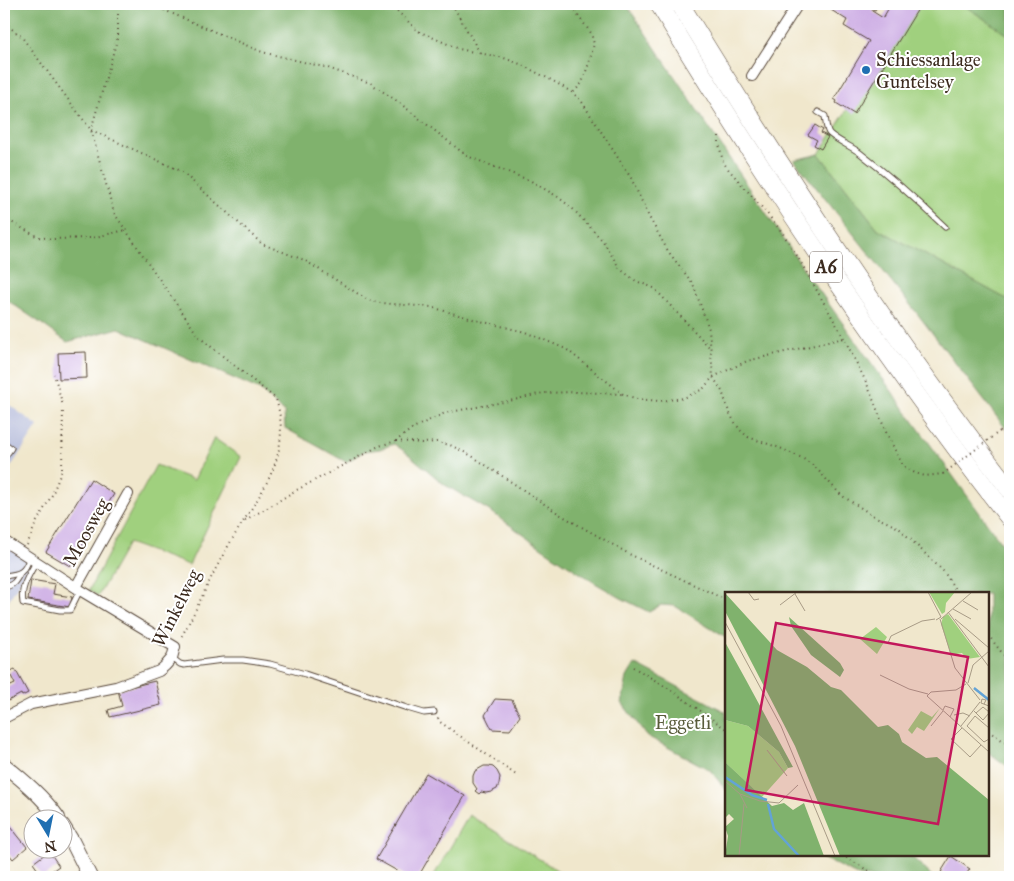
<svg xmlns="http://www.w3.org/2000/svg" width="1014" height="881" viewBox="0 0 1014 881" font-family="'IM FELL Great Primer',serif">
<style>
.industrial{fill:#bdc3de}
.green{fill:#a0d07e;stroke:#6e7d4e}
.forest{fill:#80b26d;stroke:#5e6e46}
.building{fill:#ccace4}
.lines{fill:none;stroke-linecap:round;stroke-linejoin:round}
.service-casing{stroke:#564638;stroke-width:7}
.minor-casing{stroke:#564638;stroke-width:12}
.secondary-casing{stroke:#564638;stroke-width:16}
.motorway-casing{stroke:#564638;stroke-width:19}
.path{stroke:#564638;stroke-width:2;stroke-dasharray:1 4;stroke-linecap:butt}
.service{stroke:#fff;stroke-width:5}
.minor{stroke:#fff;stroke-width:10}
.secondary{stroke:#fff;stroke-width:14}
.motorway{stroke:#fff;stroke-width:18}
.path-bridge{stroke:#564638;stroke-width:2;stroke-dasharray:1 4;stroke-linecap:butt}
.poi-dot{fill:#1f6fb2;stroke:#fff;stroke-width:2}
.labels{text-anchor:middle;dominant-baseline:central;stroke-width:4;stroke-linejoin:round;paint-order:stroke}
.shield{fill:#fff;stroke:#766a62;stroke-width:1}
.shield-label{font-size:18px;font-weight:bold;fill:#3b2a1e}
.poi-label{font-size:19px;fill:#3b2a1e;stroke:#fff;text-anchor:start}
.street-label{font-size:19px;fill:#3b2a1e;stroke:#fff}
.park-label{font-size:19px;fill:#595c3b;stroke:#fff}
.inset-river{fill:none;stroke:#63a3d6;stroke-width:2.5}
.inset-road{fill:none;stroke:#a89b86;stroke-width:1}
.view{fill:#c2185b;fill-opacity:0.15;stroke:#c2185b;stroke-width:2.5}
.inset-edge{fill:none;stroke:#3b2a1e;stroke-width:2.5}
</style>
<rect width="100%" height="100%" fill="#fff"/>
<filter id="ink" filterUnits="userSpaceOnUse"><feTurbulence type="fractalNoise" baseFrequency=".02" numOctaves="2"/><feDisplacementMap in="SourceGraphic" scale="10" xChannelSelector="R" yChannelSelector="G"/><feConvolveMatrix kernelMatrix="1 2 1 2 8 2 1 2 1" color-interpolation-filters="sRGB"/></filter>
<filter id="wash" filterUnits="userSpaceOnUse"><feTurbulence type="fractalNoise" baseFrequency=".0096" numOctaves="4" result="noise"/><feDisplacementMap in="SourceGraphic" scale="20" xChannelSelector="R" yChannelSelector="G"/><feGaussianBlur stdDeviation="1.12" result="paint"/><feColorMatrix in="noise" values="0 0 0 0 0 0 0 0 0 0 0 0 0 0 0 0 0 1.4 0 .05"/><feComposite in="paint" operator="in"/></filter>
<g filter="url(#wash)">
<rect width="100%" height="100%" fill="#f0e7cc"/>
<!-- industrial -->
<g class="industrial">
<path d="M4,401L38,426L4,477Z"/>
<path d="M4,544L32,563L8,601L4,613Z"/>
</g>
<!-- green -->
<g class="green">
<path d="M914,4H962L1010,36V301L878,229L819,154Z"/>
<path d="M214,438L241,457L189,565L128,543L98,596L89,590L156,465L194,480Z"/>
<path d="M469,815L568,877H433Z"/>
</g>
<!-- forest -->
<g class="forest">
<path d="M4,4H626L805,271L1010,555V768L988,752V594H726V638L675,606L661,605L649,612L621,598L595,583L542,548L493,513L445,485L407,453L394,444L380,449L365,451L346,462L285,428L284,412L260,390L119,328L67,342L42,324L4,298Z"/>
<path d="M962,4H1010V36Z"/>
<path d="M819,154L878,229L1010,301V434L916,312L794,160Z"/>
<path d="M635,664C665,680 696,696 726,712V790L710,770L647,736L622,703L627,677Z"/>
<path d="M816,855H910L933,877H861Z"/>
</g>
<g id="blocks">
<!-- building -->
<g class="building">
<path d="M834,4H879L875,10L873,9L872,11L883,18L891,4H921L854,114L836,103L837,101L834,99L869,41L844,26L847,20L831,10Z"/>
<path d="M815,125L823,130L821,133L828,137L821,149L814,145L817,140L808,135Z"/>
<path d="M86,352L87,378L59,379L58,353Z"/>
<path d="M91,479L114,494L70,566L46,552Z"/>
<path d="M31,580L55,584L53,594L72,597L70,607L28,600Z"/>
<path d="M15,669L28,693L22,696L21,694L4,703V689L15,684L9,672Z"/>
<path d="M155,681L161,705L110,717L108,710L122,706L118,690Z"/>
<path d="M495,699L512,700L520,716L510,730L492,729L485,715Z"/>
<path d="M484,766H489L493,767L497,771L500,777L499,784L497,789L491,792L486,793L481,792L479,794L475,791L477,789L473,783V776L475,771Z"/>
<path d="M426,773L465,796L418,877H408L376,859Z"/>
<path d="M7,822L27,847L13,859L4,848V825Z"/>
<path d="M49,851L59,866L43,877L33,863Z"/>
<path d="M951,856L970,869L964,877H950L941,872Z"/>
</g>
</g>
</g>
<g filter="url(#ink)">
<use href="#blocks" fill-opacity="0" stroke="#564638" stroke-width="1"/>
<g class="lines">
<defs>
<g id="service">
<path d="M818,112L825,116C826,122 826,131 830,134C839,142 851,146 860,153C890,176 918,201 945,227"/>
<path d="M4,443L11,448L4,458"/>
<path d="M36,562C29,575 20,587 23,603L60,610H70L80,590"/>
<path d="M4,576C18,574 25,574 29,558"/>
<path d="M4,587C13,586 16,581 20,573"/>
<path d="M172,658L180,664L184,665L223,660H243L270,664L305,674L407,708L424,713L434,712"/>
</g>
<g id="minor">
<path d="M752,76L798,4"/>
<path d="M4,541L80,590L175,647L172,658L165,666L159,671L116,687L31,704L4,718"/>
<path d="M76,587L128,494"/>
</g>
<g id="secondary">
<path d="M4,765C24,781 43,797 58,818"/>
<path d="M62,825L72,841L90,877"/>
</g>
<g id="motorway">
<path d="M659,4C767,182 882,355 1010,519"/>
<path d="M680,4C782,171 890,335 1010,490"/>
</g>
</defs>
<!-- service casing -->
<use href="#service" class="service-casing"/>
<!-- minor casing -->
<use href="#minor" class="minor-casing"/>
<!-- secondary casing -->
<use href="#secondary" class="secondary-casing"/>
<!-- motorway casing -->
<use href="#motorway" class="motorway-casing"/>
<!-- path -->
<g class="path">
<path d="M118,4V36L91,130L181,171L262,244L304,260L368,300L381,303L431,307L476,320L525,332L566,349L623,394L637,399L660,401L684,398L703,389L713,377L747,361L844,338L867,384L886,432L903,466L915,473L925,476L943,474"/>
<path d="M150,4L262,52L328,68L370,83L397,101L467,156L531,181L558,197L572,208L603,241L620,269L636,281L654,288L711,349"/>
<path d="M390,4L418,31L459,49L504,58L520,64L555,82L573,93L582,102L631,178L649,217L668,251L693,284L709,329L713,377L722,391L729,412L734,421L740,430L748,437L780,448L802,458L814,466L841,495L872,515L899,528L944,572L958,594"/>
<path d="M452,4L480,53"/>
<path d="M569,4L591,33L594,44L589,63L582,83L573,93"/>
<path d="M4,23L21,36L91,130L114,213L199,337L276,399C295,462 254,499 226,550C209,579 197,610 180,639"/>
<path d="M719,136V144L723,162L729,170L765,211L782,232L796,254L844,338"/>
<path d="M4,218L38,237L53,239L91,238L126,230"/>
<path d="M1006,426L1010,440"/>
<path d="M1000,431L1006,426L1010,424"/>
<path d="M396,441L422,443L437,442L450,445L472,456L561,515L629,554L726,600"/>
<path d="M245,520L269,507L293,492L379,446L396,441L413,428L445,413L514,400L543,393L577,392L623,394"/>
<path d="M27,545L36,523L52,495L62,470L63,406L54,374"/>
<path d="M988,635L1010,663"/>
<path d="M633,667L671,690L726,729"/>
<path d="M438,718L440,722L516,775"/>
<path d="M988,731L1010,745"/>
<path d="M842,855L879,877"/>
</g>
<!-- service -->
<use href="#service" class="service"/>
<!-- minor -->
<use href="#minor" class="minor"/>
<!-- secondary -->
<use href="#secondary" class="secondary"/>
<!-- motorway -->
<use href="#motorway" class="motorway"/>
<!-- path-bridge -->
<path class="path-bridge" d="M943,474L1000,431"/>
</g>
</g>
<!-- markers -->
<circle class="poi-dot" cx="866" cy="70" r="5"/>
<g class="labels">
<!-- shield labels -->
<rect class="shield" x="810" y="251.5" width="32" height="31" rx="4"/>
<g class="shield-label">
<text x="826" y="267">A6</text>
</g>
<!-- poi labels -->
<g class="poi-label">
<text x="876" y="59">Schiessanlage<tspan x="876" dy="22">Guntelsey</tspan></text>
</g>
<!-- street labels -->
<g class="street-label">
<text transform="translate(86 532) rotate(-61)">Moosweg</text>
<text transform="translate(176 608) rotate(-63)">Winkelweg</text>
</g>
<!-- park labels -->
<g class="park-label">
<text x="683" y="722">Eggetli</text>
</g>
</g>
<!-- overview -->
<g transform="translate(725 592)">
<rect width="264" height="264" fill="#f0e7cc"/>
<path d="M204,0H230L221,11L220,20L217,22ZM223,22L246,53L255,65L242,67L237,61L226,63L216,32L218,25ZM151,35L162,45L152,62L135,47ZM215,116L199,139L192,135L187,142L183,138L196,119L207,125ZM0,128L23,134L54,160L63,176L37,205L0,170Z" fill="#a0d07e"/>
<path d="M0,1L52,58L82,75L106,95L116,98L153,135L163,133L174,142L177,150L201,166L212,165L264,208V264H115L70,154L0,19ZM64,25L115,71L119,78L115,85L86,63L66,34ZM0,50L21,88L68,175L63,176L54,160L23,134L0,128ZM0,170L47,214L59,211L68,218L79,211L99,264H0L3,244L0,235L9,227L4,222L0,226Z" fill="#80b26d"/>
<path class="inset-river" d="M249,96L264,108M0,185L27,203L42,208M43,212L49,237L74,264"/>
<path class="inset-road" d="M23,0L29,8L34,7M203,0L216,25L211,28M70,2L80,19M238,9L253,18M55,13L72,0M228,17L246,27M223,20L264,75M215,27L230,76L255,108M216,27L247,0M230,27L264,56M0,30L56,134L110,264M163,51L166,44L197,29L210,27M155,83L184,97L203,102M243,91L248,73L264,59M241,92L231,98L206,100L202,104L264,160M259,112L261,108L257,107L256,111L264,114M218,118L220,114L229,117L225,125M249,119L258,128L264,121M251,121L258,115L264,120M229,123L238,121L245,124M250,124L242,134L259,150L264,147M250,124L264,136M206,134L218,119M236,134L255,110M237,136L226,147L245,165L256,153M42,158L62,184M0,189L15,202L22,216M15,202L35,209L54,211L73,193M14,264L19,212"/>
<path class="view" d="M51,31L243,65L213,232L21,198Z"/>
<rect width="264" height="264" class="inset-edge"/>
</g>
<!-- margin -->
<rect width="1014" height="881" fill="none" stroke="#fff" stroke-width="20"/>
<!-- north arrow -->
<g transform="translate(48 834) rotate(170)"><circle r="24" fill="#ffffff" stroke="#b1aaa5"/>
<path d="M0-4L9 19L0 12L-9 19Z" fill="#1f6fb2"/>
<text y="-8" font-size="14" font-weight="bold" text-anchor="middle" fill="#3b2a1e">N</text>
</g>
</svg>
